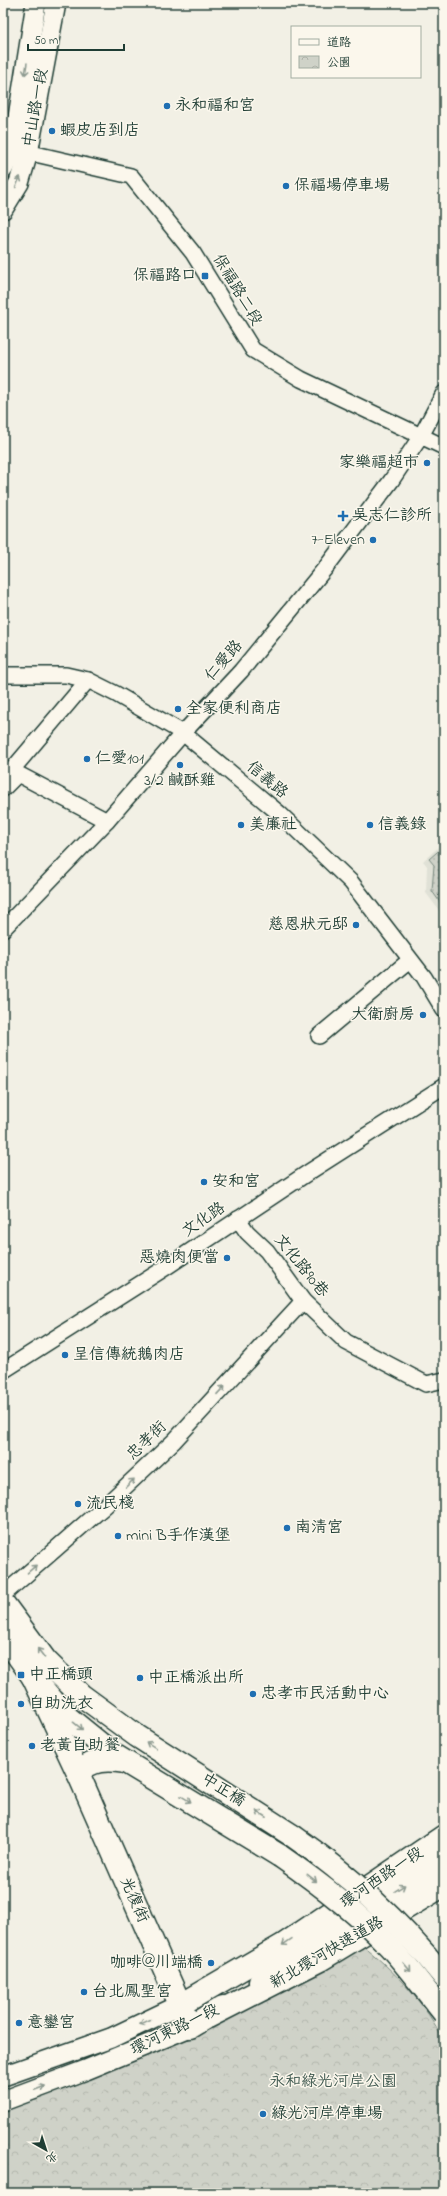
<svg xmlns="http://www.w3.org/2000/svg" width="447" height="2196" viewBox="0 0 447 2196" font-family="'Indie Flower','LXGW WenKai TC',sans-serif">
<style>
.built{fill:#e0e1d6}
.grass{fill:url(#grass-dots);stroke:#77887e}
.park{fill:url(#park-crowns);stroke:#77887e}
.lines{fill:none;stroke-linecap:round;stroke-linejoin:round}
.minor-casing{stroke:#1f3d34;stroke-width:18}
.tertiary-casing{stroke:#1f3d34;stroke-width:22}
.secondary-casing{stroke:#1f3d34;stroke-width:25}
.trunk-casing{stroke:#1f3d34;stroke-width:25}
.minor{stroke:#fbf7ec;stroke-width:15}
.tertiary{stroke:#fbf7ec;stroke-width:19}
.secondary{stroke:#fbf7ec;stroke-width:22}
.trunk{stroke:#fbf7ec;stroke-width:22}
.secondary-bridge-casing{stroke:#1f3d34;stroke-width:25;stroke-linecap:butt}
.secondary-bridge{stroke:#fbf7ec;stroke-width:22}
.oneway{stroke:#8d9a90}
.poi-dot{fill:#1f6fb2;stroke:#fbf7ec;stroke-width:1.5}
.labels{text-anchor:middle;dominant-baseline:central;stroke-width:3;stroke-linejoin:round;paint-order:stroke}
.poi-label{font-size:16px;fill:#1f3d34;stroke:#fbf7ec;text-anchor:start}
.street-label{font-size:16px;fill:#1f3d34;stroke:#fbf7ec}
.park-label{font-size:16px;fill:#425b52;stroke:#fbf7ec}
</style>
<defs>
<pattern id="grass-dots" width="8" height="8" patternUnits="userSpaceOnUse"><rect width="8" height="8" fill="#cfd2c8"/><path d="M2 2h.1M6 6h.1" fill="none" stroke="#b1b5ac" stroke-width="1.8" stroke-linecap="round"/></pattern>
<pattern id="park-crowns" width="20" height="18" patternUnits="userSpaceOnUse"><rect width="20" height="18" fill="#cfd2c8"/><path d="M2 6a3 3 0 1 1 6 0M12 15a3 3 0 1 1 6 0" fill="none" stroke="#b1b5ac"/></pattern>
</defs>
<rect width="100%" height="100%" fill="#f2f0e5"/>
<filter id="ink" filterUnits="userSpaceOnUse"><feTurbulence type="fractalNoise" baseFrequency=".025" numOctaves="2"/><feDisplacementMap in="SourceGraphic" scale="8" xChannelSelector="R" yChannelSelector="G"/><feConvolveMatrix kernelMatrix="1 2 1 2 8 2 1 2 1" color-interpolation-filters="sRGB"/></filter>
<g filter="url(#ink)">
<!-- built -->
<path class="built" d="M444,842V917L426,893L427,866L423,861Z"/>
<!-- grass -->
<path class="grass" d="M444,846V908L432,891L434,865L429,859Z"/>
<!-- park -->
<path class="park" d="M362,1945C394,1971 427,2004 444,2042V2193H3V2100Z"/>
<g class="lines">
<defs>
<g id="minor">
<path d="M18,150L131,176L193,253L253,350L301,379L444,447"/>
<path d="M3,675H66L88,680L116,694L183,733L280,814L351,882L424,977L444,1010"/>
<path d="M3,771L18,774L107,821"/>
<path d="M11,771L88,680"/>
<path d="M3,789L18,774"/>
<path d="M3,929L107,821L183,733L241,671L327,566L391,481L421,436L444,393"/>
<path d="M319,1036L410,960"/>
<path d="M238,1219L247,1232L267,1251L303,1301L346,1342L426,1384L444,1380"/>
<path d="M3,1371L165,1268L309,1172L444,1086"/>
<path d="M3,1595L106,1505L174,1441L303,1301"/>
</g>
<g id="tertiary">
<path d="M3,169L13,149L36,3"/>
<path d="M3,209L19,183L28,153L56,3"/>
<path d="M3,2076L111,2038L180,2005"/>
<path d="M3,2101L86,2070L190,2027"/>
</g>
<g id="secondary">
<path d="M3,1603L46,1661L81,1695L137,1736L293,1836"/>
<path d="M3,1635L33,1677L66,1716L114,1755L280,1856"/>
<path d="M33,1677L78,1773L190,2027L223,2007"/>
<path d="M78,1773C92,1759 106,1759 125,1762"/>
<path d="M260,1982L364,1911L444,1860"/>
<path d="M180,2005L283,1945L444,1836"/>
</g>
<path id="trunk" d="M208,2017L320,1960L444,1885"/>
</defs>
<!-- minor casing -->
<use href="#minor" class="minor-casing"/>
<!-- tertiary casing -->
<use href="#tertiary" class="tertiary-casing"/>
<!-- secondary casing -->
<use href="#secondary" class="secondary-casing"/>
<!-- trunk casing -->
<use href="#trunk" class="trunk-casing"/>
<!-- minor -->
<use href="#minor" class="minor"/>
<!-- tertiary -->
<use href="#tertiary" class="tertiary"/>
<!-- secondary -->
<use href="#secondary" class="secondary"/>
<!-- trunk -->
<use href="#trunk" class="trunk"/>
<defs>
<g id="secondary-bridge">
<path d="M293,1836C351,1876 400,1922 444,1977"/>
<path d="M280,1856C319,1883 357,1912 390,1947C409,1968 426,1991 444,2013"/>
</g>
</defs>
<!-- secondary-bridge casing -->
<use href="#secondary-bridge" class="secondary-bridge-casing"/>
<!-- secondary-bridge -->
<use href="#secondary-bridge" class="secondary-bridge"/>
</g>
<!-- one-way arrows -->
<defs><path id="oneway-shaft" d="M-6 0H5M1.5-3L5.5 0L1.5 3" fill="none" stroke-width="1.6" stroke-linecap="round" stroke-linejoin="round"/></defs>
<g class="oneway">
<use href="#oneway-shaft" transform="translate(26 69) rotate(99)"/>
<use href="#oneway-shaft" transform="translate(18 182) rotate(-67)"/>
<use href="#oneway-shaft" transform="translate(221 1390) rotate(-47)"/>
<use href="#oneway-shaft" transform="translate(130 1483) rotate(-44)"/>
<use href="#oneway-shaft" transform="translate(32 1569) rotate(-41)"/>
<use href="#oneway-shaft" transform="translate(41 1653) rotate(-127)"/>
<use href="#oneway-shaft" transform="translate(78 1726) rotate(39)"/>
<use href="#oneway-shaft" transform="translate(151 1745) rotate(-148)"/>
<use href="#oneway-shaft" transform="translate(186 1799) rotate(31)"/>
<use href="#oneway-shaft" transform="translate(261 1814) rotate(-147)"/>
<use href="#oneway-shaft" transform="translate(312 1878) rotate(38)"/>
<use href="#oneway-shaft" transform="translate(400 1888) rotate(-32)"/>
<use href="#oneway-shaft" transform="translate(287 1942) rotate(146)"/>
<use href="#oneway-shaft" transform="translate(407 1967) rotate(50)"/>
<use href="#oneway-shaft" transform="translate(145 2022) rotate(155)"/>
<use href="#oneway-shaft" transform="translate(40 2088) rotate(-21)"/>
</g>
</g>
<!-- markers -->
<g class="poi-dot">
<circle cx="167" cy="106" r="4"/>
<circle cx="52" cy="131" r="4"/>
<circle cx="286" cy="186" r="4"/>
<rect x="201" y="272" width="8" height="8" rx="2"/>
<circle cx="427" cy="463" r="4"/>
<path d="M341 510h4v4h4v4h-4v4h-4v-4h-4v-4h4z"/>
<circle cx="373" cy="540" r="4"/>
<circle cx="178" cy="709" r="4"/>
<circle cx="87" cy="759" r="4"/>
<circle cx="180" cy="765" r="4"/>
<circle cx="241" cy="825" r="4"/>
<circle cx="370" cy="825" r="4"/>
<circle cx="356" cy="925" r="4"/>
<circle cx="423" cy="1015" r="4"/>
<circle cx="204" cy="1182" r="4"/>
<circle cx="227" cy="1258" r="4"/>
<circle cx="65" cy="1355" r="4"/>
<circle cx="78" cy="1504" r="4"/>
<circle cx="287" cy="1528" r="4"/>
<circle cx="118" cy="1536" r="4"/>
<rect x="17" y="1671" width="8" height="8" rx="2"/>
<circle cx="140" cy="1678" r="4"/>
<circle cx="253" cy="1694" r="4"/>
<circle cx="21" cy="1704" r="4"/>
<circle cx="32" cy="1746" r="4"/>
<circle cx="211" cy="1963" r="4"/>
<circle cx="84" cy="1992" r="4"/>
<circle cx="19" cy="2023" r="4"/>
<circle cx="263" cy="2114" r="4"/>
</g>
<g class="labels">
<!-- poi labels -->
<g class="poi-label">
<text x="175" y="106">永和福和宮</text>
<text x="60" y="131">蝦皮店到店</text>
<text x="294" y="186">保福場停車場</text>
<text x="197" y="276" text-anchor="end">保福路口</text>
<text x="419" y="463" text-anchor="end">家樂福超市</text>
<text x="352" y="516">吳志仁診所</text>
<text x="365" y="540" text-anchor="end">7-Eleven</text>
<text x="186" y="709">全家便利商店</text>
<text x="95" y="759">仁愛101</text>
<text x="180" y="781" text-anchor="middle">3/2 鹹酥雞</text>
<text x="249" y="825">美廉社</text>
<text x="378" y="825">信義錄</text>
<text x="348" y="925" text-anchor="end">慈恩狀元邸</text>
<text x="415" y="1015" text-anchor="end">大衛廚房</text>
<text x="212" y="1182">安和宮</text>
<text x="219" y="1258" text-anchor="end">惡燒肉便當</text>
<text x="73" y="1355">呈信傳統鵝肉店</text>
<text x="86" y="1504">流民棧</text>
<text x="295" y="1528">南清宮</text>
<text x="126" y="1536">mini B手作漢堡</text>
<text x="29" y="1675">中正橋頭</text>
<text x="148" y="1678">中正橋派出所</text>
<text x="261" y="1694">忠孝市民活動中心</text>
<text x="29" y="1704">自助洗衣</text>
<text x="40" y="1746">老黃自助餐</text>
<text x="203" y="1963" text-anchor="end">咖啡@川端橋</text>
<text x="92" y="1992">台北鳳聖宮</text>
<text x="27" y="2023">意鑾宮</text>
<text x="271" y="2114">綠光河岸停車場</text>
</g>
<!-- street labels -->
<g class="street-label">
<text transform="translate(36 108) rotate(-80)">中山路一段</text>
<text transform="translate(237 290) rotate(59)">保福路二段</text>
<text transform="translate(224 661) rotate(-49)">仁愛路</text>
<text transform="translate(267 780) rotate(40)">信義路</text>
<text transform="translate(204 1220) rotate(-34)">文化路</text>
<text transform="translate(301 1266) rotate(51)">文化路90巷</text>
<text transform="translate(147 1441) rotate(-44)">忠孝街</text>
<text transform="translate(223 1790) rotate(32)">中正橋</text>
<text transform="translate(382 1878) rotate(-34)">環河西路一段</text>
<text transform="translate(134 1900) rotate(66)">光復街</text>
<text transform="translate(327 1953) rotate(-30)">新北環河快速道路</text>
<text transform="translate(175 2030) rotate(-26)">環河東路一段</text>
</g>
<!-- park labels -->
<g class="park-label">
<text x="333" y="2082">永和綠光河岸公園</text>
</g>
</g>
<!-- margin -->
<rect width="447" height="2196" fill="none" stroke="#fbf7ec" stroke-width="16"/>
<rect x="8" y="8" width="431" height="2180" fill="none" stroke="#1f3d34" stroke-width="1.5" filter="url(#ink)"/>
<!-- legend -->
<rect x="291" y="26" width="130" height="52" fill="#fbf7ec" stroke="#a3ada2"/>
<rect x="299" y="39" width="20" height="6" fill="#fbf7ec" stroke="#a3ada2"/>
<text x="327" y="46" font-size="12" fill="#1f3d34">道路</text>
<rect x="299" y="56" width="20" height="12" fill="url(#park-crowns)" stroke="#a3ada2"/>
<text x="327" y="66" font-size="12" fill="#1f3d34">公園</text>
<!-- north arrow -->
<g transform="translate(46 2150) rotate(141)" stroke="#fbf7ec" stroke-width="3" paint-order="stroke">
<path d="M0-3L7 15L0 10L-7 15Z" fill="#1f3d34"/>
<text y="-6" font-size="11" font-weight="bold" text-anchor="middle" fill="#1f3d34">北</text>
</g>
<!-- scale -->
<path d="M28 44v6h96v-6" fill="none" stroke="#1f3d34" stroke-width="2"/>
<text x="34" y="44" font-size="12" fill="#1f3d34" stroke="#fbf7ec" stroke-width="3" paint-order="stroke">50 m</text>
</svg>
